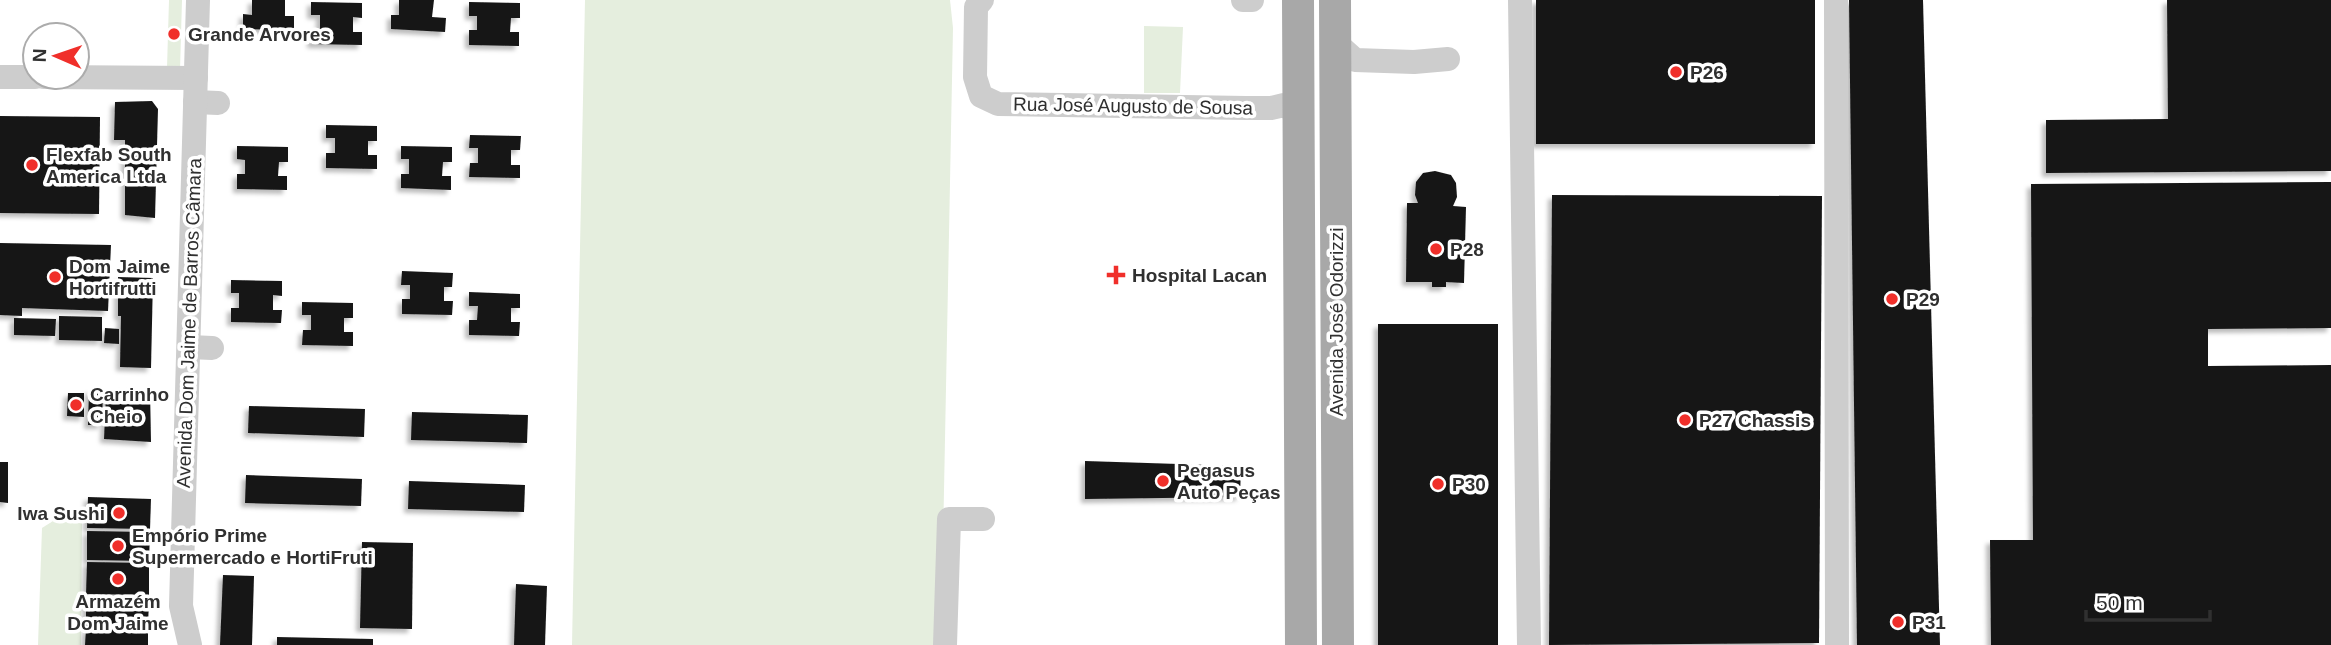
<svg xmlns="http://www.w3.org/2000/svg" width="2331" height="645" viewBox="0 0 2331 645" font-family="Helvetica,sans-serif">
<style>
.green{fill:#e5eede}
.building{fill:#171717;filter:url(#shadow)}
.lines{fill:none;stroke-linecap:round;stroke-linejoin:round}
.minor{stroke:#cdcdcd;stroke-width:24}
.major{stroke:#a8a8a8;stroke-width:32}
.poi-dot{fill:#f02f2a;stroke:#fff;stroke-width:2.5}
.labels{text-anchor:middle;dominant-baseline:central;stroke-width:7;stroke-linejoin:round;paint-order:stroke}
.poi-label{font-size:19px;font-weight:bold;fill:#303030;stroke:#fff;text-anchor:start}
.street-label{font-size:19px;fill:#303030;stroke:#fff}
</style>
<defs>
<filter id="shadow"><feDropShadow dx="-4" dy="4" stdDeviation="2" flood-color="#0004"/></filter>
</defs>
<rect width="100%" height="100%" fill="#fff"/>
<!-- green -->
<g class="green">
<path d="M169,0H182L180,70L167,68Z"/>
<path d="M585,0H950L953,28L941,645H572Z"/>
<path d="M1144,26L1183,27L1180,93H1144Z"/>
<path d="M82,516L81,645H38L42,528L53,521Z"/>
</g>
<!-- building -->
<g class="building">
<path d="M252,0H285V16H294V30L243,29V14L252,15Z"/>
<path d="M399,0H434L432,17L446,18L445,32L391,29V15H399Z"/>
<rect x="1536" y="0" width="279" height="144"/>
<path d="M1849,0H1923L1940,645H1857Z"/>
<path d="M2167,0H2331V171L2046,173V120L2168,119Z"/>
<path d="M311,2L362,3V18L353,17V32H362V45L311,44L312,30H320V15H311Z"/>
<path d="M469,2L520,3V18H511L510,32H519V46L469,45V30H477V16H469Z"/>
<path d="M152,101L158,109L155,218L125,215V140H114L115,102Z"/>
<path d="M0,116L100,117L99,214L0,213Z"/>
<path d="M326,125L377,126V141H368V155H377V169L326,168V153H335V138H326Z"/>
<path d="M470,135L521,136L520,150H511V165H520V178L469,177L470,163H478V148H469Z"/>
<path d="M237,146L288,147V162H279L278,176H287V190L237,189V174H245V160L237,159Z"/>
<path d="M401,146L452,147V162H443L442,176H451V190L401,188V174H409V159H401Z"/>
<path d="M1435,171L1451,175L1456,183L1457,197L1453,206L1466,207L1464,283L1446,282V287H1432V282H1406L1407,203H1418L1415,195L1416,182L1423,173Z"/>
<path d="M2331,182V328L2208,329V366L2331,365V645H1991L1990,540H2033L2031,184Z"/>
<path d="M1552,195L1822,196L1819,643L1549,645Z"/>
<path d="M0,243L111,245L108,311L22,308V316L0,315Z"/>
<path d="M402,271L453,273L452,287H444V301H453L452,315L402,314V299H410V285H401Z"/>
<path d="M118,277L153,278L151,368L120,367L121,316H118Z"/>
<path d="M231,280L282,281V296L273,295V310H282L281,323L231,322V308H239V293H231Z"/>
<path d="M469,292L520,294V308H511V322H520L519,336L469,335V320H477L478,306H469Z"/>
<path d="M302,302L353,303V318H344V332H353V346L302,345L303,330H311V315H302Z"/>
<path d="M59,316L102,317V341L59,340Z"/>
<path d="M14,318L56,319L55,336L14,335Z"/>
<rect x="1378" y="324" width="120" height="321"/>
<path d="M105,328L119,329V344L104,343Z"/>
<path d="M122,388L150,389L151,442L104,439L106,395H121Z"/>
<path d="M89,390L103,391L102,425H88Z"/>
<path d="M68,393H84V417L67,416Z"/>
<path d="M249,406L365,409L364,437L248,433Z"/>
<path d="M412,412L528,415L527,443L411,440Z"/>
<path d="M1085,461L1241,466L1240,497L1085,499Z"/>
<path d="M0,462H8V503L0,502Z"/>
<path d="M246,475L362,479L361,506L245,503Z"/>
<path d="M409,481L525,485L524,512L408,509Z"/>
<path d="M88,497L151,499L150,529L87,528Z"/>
<path d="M87,531L150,532L149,561L87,560Z"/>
<path d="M362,542L413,543L412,629L360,628Z"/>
<path d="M87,562L149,563V595L86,594Z"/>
<path d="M223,575L254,576L252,645H220Z"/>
<path d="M516,584L547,586L545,645H514Z"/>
<path d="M86,597L149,598L148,628L86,627Z"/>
<path d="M86,629L148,630V645H85Z"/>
<path d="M277,637L373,639V645H277Z"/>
</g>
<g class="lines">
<!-- minor -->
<g class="minor">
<path d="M982,0L976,7L975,77L981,96L998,104L1246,108H1271L1284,105L1298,114"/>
<path d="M1243,0H1252"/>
<path d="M1520,0L1529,645"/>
<path d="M1836,0L1837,645"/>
<path d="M1336,43L1355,60L1414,62L1448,59"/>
<path d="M0,77H35"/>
<path d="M44,77L196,78"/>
<path d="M195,102L218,103"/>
<path d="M190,347L212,348"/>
<path d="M190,645L181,606L198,0"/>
<path d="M945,645L949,519H983"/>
</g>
<!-- major -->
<g class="major">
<path d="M1298,0L1301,645"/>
<path d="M1335,0L1338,645"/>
</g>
</g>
<!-- markers -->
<g class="poi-dot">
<circle cx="174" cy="34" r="7"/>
<circle cx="1676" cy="72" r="7"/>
<circle cx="32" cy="165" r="7"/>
<circle cx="1436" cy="249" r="7"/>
<path d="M1112.5 264.5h7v7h7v7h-7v7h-7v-7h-7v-7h7z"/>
<circle cx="55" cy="277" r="7"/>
<circle cx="1892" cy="299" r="7"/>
<circle cx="76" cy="405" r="7"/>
<circle cx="1685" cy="420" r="7"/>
<circle cx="1163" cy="481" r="7"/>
<circle cx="1438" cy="484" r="7"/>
<circle cx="119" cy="513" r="7"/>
<circle cx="118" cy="546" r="7"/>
<circle cx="118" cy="579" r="7"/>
<circle cx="1898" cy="622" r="7"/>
</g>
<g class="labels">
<!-- poi labels -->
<g class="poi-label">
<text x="188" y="34">Grande Arvores</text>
<text x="1690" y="72">P26</text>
<text x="46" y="154">Flexfab South<tspan x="46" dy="22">America Ltda</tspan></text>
<text x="1450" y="249">P28</text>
<text x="69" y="266">Dom Jaime<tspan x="69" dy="22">Hortifrutti</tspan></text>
<text x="1132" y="275">Hospital Lacan</text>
<text x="1906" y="299">P29</text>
<text x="90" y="394">Carrinho<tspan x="90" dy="22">Cheio</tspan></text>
<text x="1699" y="420">P27 Chassis</text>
<text x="1177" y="470">Pegasus<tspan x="1177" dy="22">Auto Peças</tspan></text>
<text x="1452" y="484">P30</text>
<text x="105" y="513" text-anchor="end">Iwa Sushi</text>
<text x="132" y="535">Empório Prime<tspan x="132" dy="22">Supermercado e HortiFruti</tspan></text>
<text x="118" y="601" text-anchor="middle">Armazém<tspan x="118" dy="22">Dom Jaime</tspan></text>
<text x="1912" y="622">P31</text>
</g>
<!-- street labels -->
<g class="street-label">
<text transform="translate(1133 106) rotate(1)">Rua José Augusto de Sousa</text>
<text transform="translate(1336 322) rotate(-90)">Avenida José Odorizzi</text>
<text transform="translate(189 323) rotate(-88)">Avenida Dom Jaime de Barros Câmara</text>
</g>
</g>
<!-- north arrow -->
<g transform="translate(56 56) rotate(272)"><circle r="33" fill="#ffffff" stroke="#acacac" stroke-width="2"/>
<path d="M0-5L12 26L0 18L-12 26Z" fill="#f02f2a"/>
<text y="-10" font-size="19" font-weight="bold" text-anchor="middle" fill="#303030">N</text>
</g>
<!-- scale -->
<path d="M2086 610v10h124v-10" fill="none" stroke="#303030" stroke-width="3.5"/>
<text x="2096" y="610" font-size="21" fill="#303030" stroke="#ffffff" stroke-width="5" paint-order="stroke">50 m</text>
</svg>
